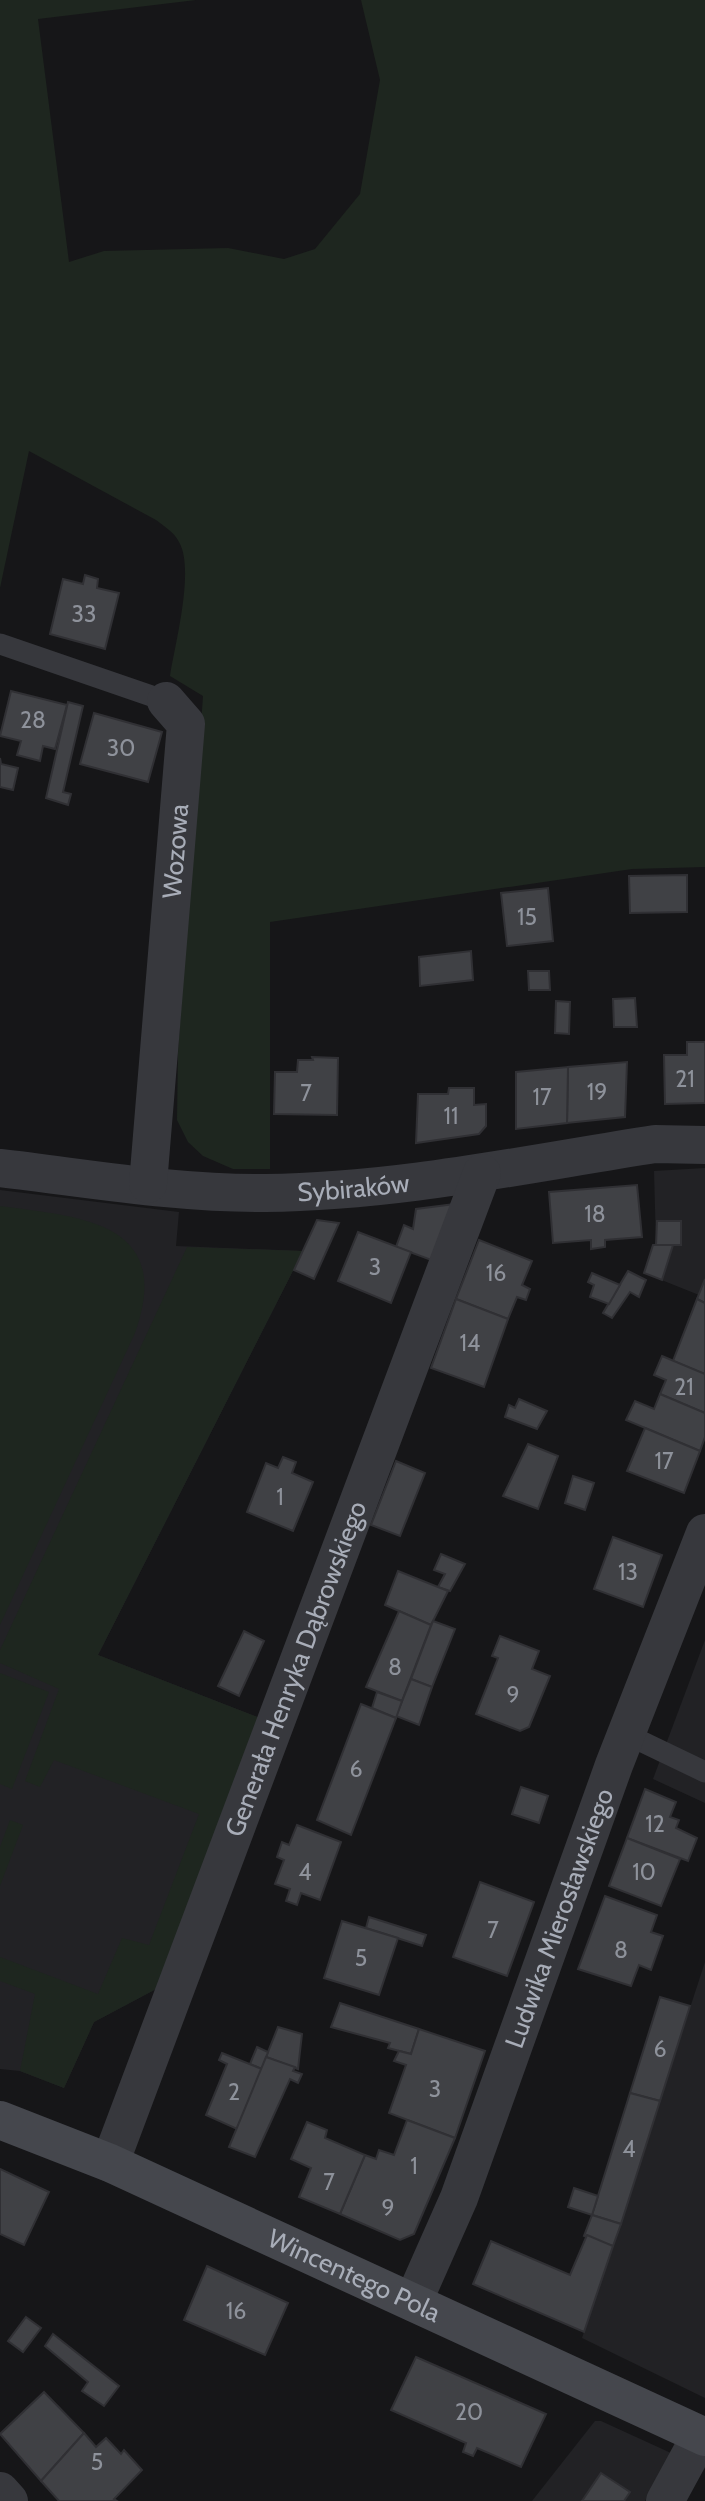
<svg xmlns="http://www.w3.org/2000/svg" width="705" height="2501" viewBox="0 0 705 2501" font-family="Cabin,sans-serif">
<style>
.built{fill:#222225}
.green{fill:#1e261f}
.building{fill:#404145;stroke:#303034;stroke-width:2}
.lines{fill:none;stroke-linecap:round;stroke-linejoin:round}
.service{stroke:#37383d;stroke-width:21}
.minor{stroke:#37383d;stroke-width:38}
.secondary{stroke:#45474d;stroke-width:38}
.labels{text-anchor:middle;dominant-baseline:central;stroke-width:7;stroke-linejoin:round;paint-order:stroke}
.number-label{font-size:23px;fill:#8e929b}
.street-label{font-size:26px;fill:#a8adb8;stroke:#111113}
</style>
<rect width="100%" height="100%" fill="#161618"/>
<!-- built -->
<g class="built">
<path d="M705,1168V1279L699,1295L644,1273L653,1245H656L654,1171Z"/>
<path d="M0,1190L179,1212L176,1246L303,1251L98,1655L260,1718L158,1988L94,2022L64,2088L20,2071L0,2069Z"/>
<path d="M705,1640V1803L653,1779Z"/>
<path d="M705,1962V2398L582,2338Z"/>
<path d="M595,2421H601L671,2453L645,2501H532Z"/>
</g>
<!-- green -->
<g class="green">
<path d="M0,0H196L38,19L69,262L104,251L228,248L284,259L315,249L360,194L380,80L361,0H705V867L632,869L270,922V1169H233L203,1156L188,1142L177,1120L178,1052L203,696L170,676C175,644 195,569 179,542C174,532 165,527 156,520L29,451L0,588Z"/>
<path d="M0,1206C80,1217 175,1221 135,1333L0,1625Z"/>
<path d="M187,1247L303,1251L98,1655L260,1718L158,1988L94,2022L64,2088L20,2071L35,1994L0,1981V1957L98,1994L122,1938L149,1945L199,1814L54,1760L40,1787L25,1781L59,1689L0,1663V1650Z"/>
<path d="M0,1673L49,1692L12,1789L0,1784Z"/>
<path d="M10,1820L23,1825L0,1886V1847Z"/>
</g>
<!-- building -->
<g class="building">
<path d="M85,575L98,579L97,588L119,593L105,649L50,634L63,579L83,584Z"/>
<path d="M11,691L67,705L55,749L43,746L40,761L17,755L21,741L0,736Z"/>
<path d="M68,702L83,706L63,792L71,794L68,805L46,798Z"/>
<path d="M94,713L162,732L148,782L80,764Z"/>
<path d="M0,758L1,764L18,768L13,790L0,787Z"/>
<path d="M687,875V912L630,913L629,876Z"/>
<path d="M548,888L553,941L507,946L501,893Z"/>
<path d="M471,951L473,980L420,986L419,957Z"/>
<path d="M528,971H549L550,990H529Z"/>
<path d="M635,998L637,1027H614L613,999Z"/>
<path d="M556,1001L570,1002L569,1034L555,1033Z"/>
<path d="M687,1042H705V1103L665,1104L664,1055H687Z"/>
<path d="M312,1057L338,1058L337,1115L274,1114L275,1072H297L298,1060H313Z"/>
<path d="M627,1062L625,1117L567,1123L568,1067Z"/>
<path d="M568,1067L567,1123L516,1129V1072Z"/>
<path d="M449,1088H474V1105L486,1104V1126L479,1134L416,1143L418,1094H448Z"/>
<path d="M637,1185L642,1237L605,1240V1247L591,1249V1240L553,1243L549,1192Z"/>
<path d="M455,1204L434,1261L396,1247L404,1225L413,1229L416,1209Z"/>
<path d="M317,1220L339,1223L314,1279L294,1270Z"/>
<path d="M657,1221H681V1245H656Z"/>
<path d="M358,1232L411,1252L391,1303L338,1281Z"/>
<path d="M479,1240L532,1261L522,1285L530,1289L526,1300L517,1297L508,1319L456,1299Z"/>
<path d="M653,1245H673L662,1280L644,1273Z"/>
<path d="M628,1271L646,1280L639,1297L630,1292L612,1318L603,1313Z"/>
<path d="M592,1273L620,1285L609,1304L590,1297L594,1285L588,1282Z"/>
<path d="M705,1279V1303L697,1299Z"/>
<path d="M456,1299L508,1319L484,1387L431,1368Z"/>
<path d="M697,1299L705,1303V1374L673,1361Z"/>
<path d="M662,1356L705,1374V1413L660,1394L666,1380L654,1375Z"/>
<path d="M660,1394L705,1413V1437L700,1451L626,1420L635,1401L654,1409Z"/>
<path d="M519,1399L547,1411L537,1429L505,1417L509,1405L515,1408Z"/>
<path d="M645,1428L700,1451L684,1493L627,1471Z"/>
<path d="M528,1444L558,1456L538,1509L503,1496Z"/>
<path d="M283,1457L296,1462L292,1473L313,1482L293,1531L247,1512L266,1463L278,1468Z"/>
<path d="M396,1461L425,1473L400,1536L371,1525Z"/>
<path d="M573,1476L594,1483L585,1510L565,1503Z"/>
<path d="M613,1537L662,1555L643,1607L594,1589Z"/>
<path d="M441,1554L465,1564L450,1591L438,1587L445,1574L434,1570Z"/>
<path d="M398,1571L448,1591L431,1625L385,1605Z"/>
<path d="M399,1611L431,1625L402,1701L366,1687Z"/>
<path d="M433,1621L455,1629L432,1687L411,1679Z"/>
<path d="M244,1631L264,1641L239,1696L218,1686Z"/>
<path d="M500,1636L539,1651L532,1669L550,1676L529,1727L520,1731L476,1714L498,1658L492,1656Z"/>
<path d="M411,1679L432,1687L419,1725L396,1716Z"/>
<path d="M377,1692L402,1701L396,1718L372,1708Z"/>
<path d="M361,1704L396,1718L351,1835L317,1820Z"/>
<path d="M521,1787L548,1796L539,1823L512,1814Z"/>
<path d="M645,1789L676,1802L670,1817L679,1820L676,1828L697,1838L688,1861L627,1838Z"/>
<path d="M297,1825L341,1842L320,1900L301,1893L297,1905L286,1901L290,1889L275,1884L284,1860L277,1857L282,1842L289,1845Z"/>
<path d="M627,1838L680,1859L661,1906L609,1886Z"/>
<path d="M480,1882L534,1902L507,1976L453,1957Z"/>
<path d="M605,1896L657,1915L651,1932L663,1936L651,1970L639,1965L631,1986L578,1969Z"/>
<path d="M369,1917L426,1935L422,1946L366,1928Z"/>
<path d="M342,1921L398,1938L379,1995L324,1978Z"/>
<path d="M660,1997L690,2006L660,2101L630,2093Z"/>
<path d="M340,2003L419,2029L411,2054L388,2048L390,2043L331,2027Z"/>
<path d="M278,2027L302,2034L298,2069L266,2057Z"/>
<path d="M419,2029L485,2051L455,2138L389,2113L406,2065L394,2061L399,2051L411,2054Z"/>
<path d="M257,2047L268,2052L262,2069L250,2064Z"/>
<path d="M222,2053L262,2069L237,2129L206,2115L227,2064L219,2060Z"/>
<path d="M266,2057L295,2067L293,2071L302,2074L298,2083L290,2079L255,2157L229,2147Z"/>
<path d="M630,2093L660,2101L621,2224L592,2215Z"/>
<path d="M407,2120L455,2138L414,2234L400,2240L340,2214L365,2155L376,2159L379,2150L394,2155Z"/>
<path d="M307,2122L327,2130L325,2138L365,2155L340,2214L299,2197L311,2168L291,2159Z"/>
<path d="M0,2169L49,2192L24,2245L0,2234Z"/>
<path d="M574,2188L598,2196L592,2215L568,2207Z"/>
<path d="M592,2215L621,2224L613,2246L584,2236Z"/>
<path d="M587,2235L613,2246L584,2332L473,2284L491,2241L570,2275Z"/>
<path d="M207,2266L288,2303L265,2355L184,2320Z"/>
<path d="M26,2317L41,2328L23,2352L8,2341Z"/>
<path d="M53,2334L119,2386L104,2406L82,2391L88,2382L45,2346Z"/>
<path d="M416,2357L546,2414L521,2467L477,2448L473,2456L463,2452L466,2443L391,2410Z"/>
<path d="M44,2392L84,2433L41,2481L0,2434Z"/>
<path d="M84,2433L96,2447L106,2438L121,2454L124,2450L142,2470L114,2499L117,2501H59L41,2481Z"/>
<path d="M601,2473L630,2492L624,2501H582Z"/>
</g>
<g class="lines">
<!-- service -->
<g class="service">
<path d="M0,644L166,701"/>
<path d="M626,1734L705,1772"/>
</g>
<!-- minor -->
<g class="minor">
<path id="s1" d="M0,1168C87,1178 177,1194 265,1193C396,1192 526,1164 655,1144L705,1145"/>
<path id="s2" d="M148,1184L186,724L166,701"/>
<path id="s3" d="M110,2163L482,1173"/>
<path id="s4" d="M413,2302L459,2198L614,1765L705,1533"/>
<path d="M0,2491L9,2501"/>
<path d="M665,2501L701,2435"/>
</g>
<!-- secondary -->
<path class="secondary" id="s5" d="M0,2120L110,2163L705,2437"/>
</g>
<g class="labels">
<!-- number labels -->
<g class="number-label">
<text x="84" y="614">33</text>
<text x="33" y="720">28</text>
<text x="121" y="748">30</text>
<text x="527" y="917">15</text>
<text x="685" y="1079">21</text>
<text x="597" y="1092">19</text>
<text x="306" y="1093">7</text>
<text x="542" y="1097">17</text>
<text x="451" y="1116">11</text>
<text x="595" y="1214">18</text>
<text x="375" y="1267">3</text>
<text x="496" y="1273">16</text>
<text x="470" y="1343">14</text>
<text x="684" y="1387">21</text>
<text x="664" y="1461">17</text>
<text x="280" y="1497">1</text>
<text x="628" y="1572">13</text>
<text x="395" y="1667">8</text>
<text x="513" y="1695">9</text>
<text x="356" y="1769">6</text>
<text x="655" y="1824">12</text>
<text x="305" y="1872">4</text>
<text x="644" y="1872">10</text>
<text x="493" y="1930">7</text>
<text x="621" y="1950">8</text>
<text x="361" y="1958">5</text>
<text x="660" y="2049">6</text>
<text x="435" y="2089">3</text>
<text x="234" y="2092">2</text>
<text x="629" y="2149">4</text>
<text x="414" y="2166">1</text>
<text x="329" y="2182">7</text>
<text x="388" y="2208">9</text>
<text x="236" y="2311">16</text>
<text x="469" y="2412">20</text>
<text x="97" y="2462">5</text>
</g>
<!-- street labels -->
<g class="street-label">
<text stroke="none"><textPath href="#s2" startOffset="334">Wozowa</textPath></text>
<text stroke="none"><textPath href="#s1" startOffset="355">Sybiraków</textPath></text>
<text stroke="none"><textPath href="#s3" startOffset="528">Generała Henryka Dąbrowskiego</textPath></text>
<text stroke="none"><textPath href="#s4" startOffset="411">Ludwika Mierosławskiego</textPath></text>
<text stroke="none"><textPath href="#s5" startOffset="387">Wincentego Pola</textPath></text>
</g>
</g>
</svg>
